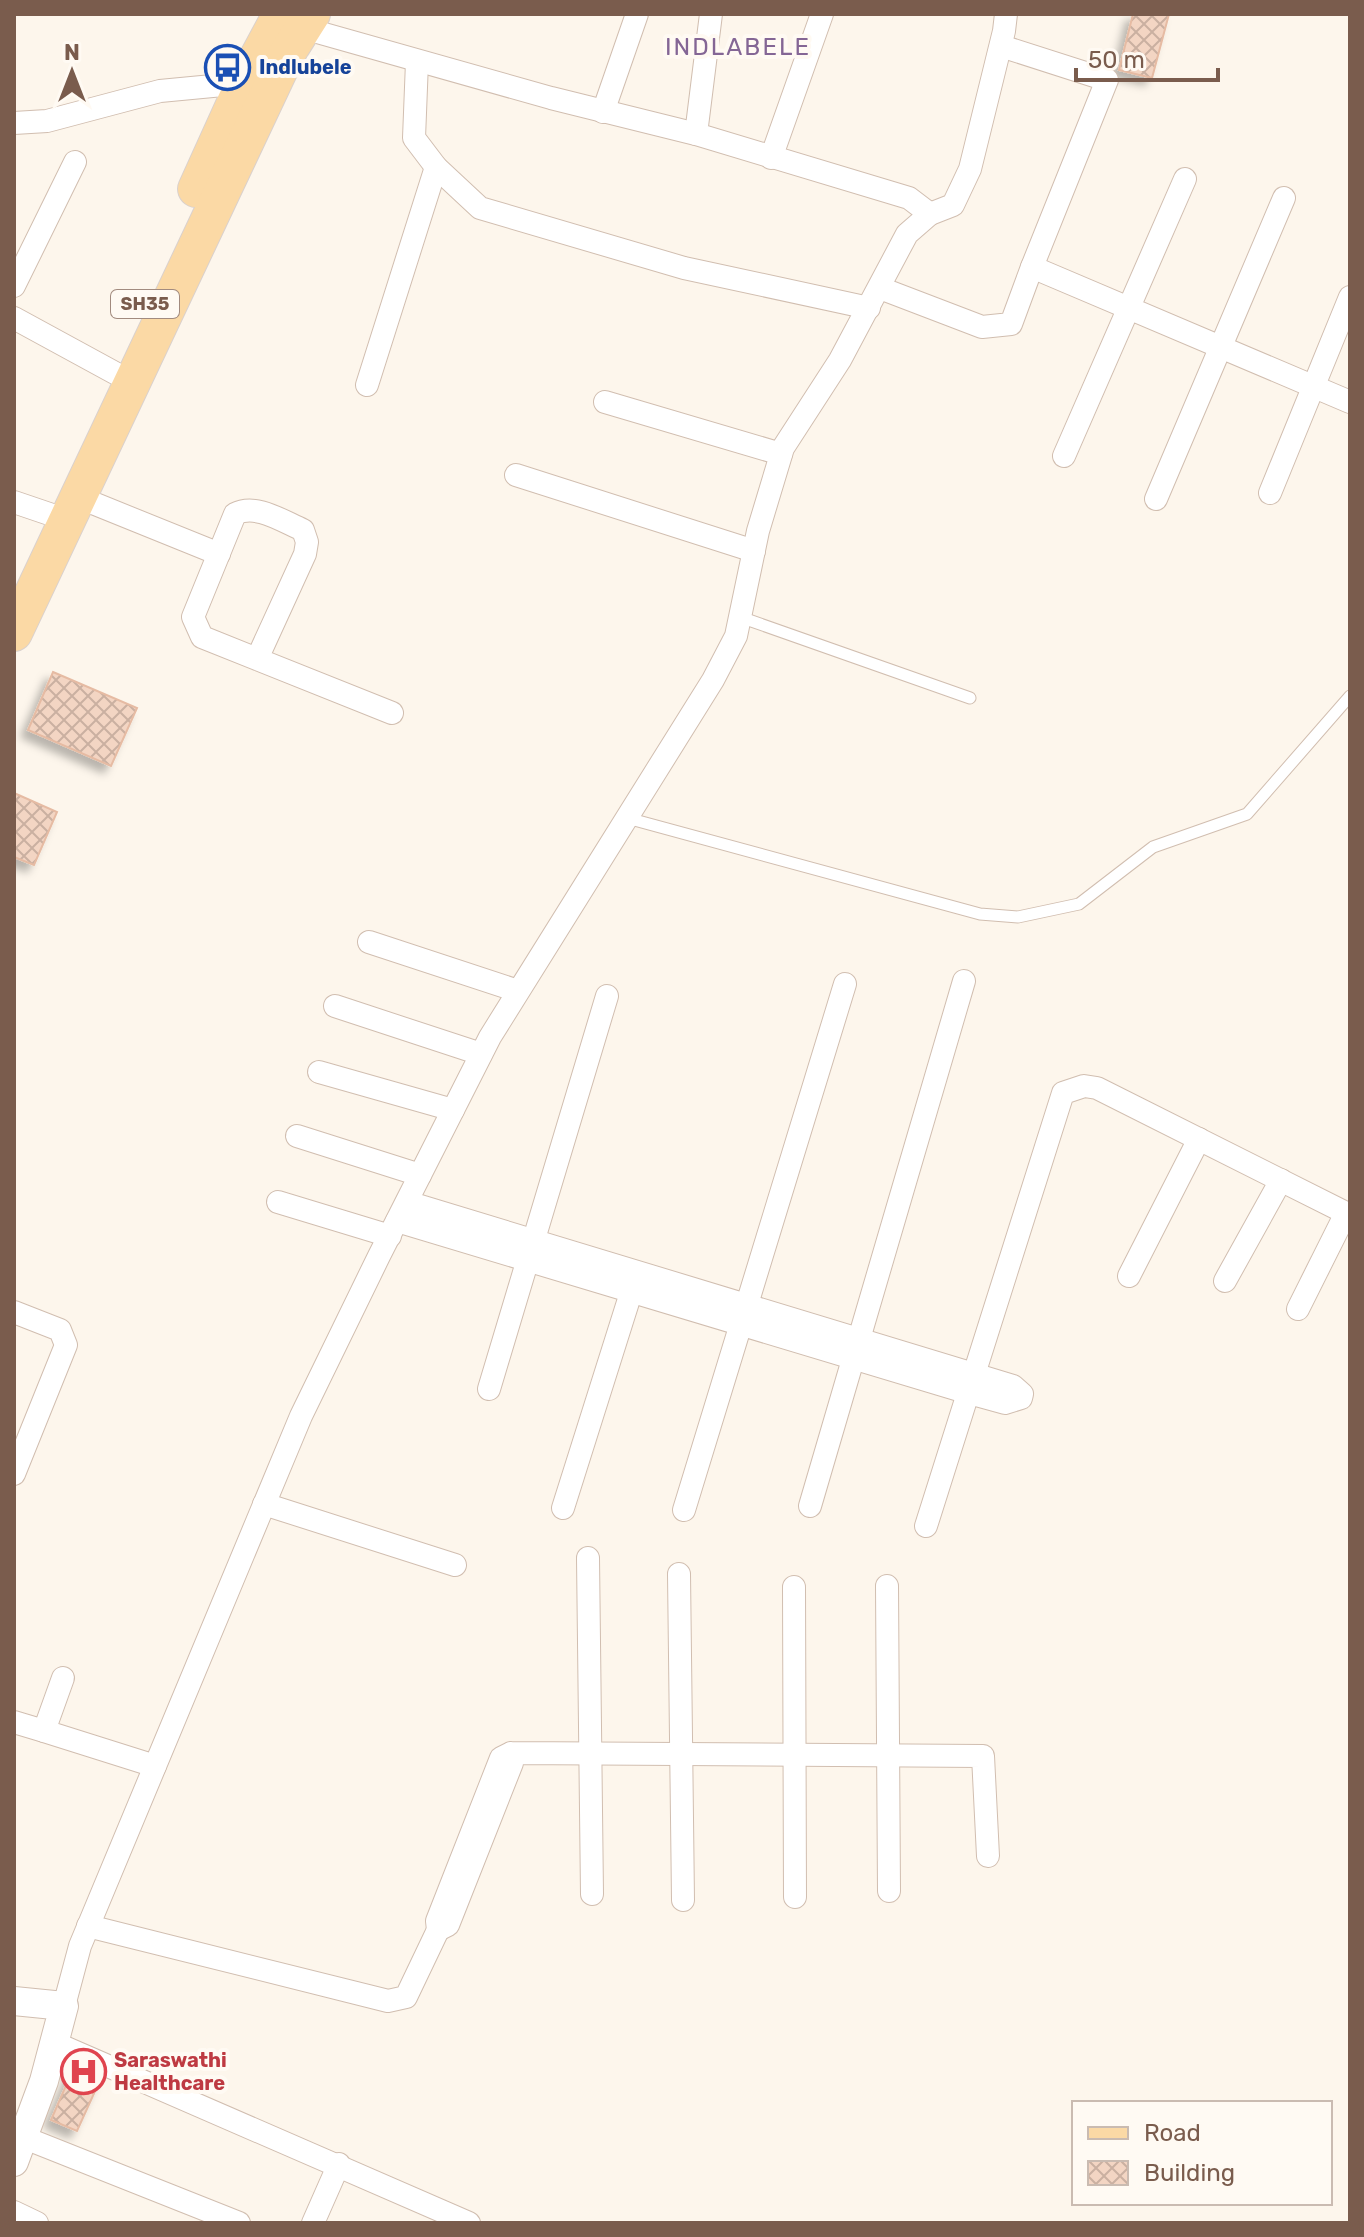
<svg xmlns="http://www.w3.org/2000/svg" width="1364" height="2237" viewBox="0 0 1364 2237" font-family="Rubik,sans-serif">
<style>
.building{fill:url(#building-cross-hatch);stroke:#e6bba3;stroke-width:2;filter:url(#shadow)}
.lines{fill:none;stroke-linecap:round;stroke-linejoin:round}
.service-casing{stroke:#d1beb0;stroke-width:13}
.minor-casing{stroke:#d1beb0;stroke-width:24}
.tertiary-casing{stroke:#d1beb0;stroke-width:30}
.primary-casing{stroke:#dad1cd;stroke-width:38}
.service{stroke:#fff;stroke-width:11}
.minor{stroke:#fff;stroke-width:22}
.tertiary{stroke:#fff;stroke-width:28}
.primary{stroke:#fbd9a5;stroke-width:36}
.labels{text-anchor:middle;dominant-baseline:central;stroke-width:8;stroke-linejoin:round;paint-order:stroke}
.shield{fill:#fffaf3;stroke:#a28b7f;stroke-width:2}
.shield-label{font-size:18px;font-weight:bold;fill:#7a5c4d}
.transit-label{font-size:20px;font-weight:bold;fill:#164399;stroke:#fffaf3;text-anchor:start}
.health-label{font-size:20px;font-weight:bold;fill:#be3a42;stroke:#fffaf3;text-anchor:start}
.quarter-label{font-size:24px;letter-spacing:2px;fill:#846695;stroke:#fffaf3}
</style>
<defs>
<pattern id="building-cross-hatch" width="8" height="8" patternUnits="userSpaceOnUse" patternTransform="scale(2)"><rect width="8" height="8" fill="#f3d5c3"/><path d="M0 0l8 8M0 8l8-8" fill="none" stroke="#cab0a1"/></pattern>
<filter id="shadow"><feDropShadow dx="-7" dy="7" stdDeviation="4" flood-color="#0004"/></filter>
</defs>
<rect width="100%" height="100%" fill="#fdf6ec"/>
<!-- building -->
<g class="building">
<path d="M1133,14H1169L1152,78L1119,70Z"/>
<path d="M53,672L137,708L111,766L28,730Z"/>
<path d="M14,793L57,812L34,865L14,857Z"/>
<path d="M74,2067L101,2078L77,2131L51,2120Z"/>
</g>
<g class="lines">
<defs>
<g id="service">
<path d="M740,617L970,698"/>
<path d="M627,818L980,914L1018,917L1079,904L1153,847L1247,814L1350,696"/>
</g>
<g id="minor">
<path d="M303,28L551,98L696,134L909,198L930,214"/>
<path d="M1001,46L1107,80L1032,267"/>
<path d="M417,62L414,138L436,167L480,208L684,268L869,308"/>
<path d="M603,112L637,14"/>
<path d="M14,123L47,121L160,91L244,83"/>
<path d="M696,134L711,14"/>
<path d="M771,158L822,14"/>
<path d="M14,286L75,162"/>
<path d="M880,288L982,327L1011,324L1032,267L1350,402"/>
<path d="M14,318L115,373"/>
<path d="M367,385L436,167"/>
<path d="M605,402L781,454"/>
<path d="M1064,456L1185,179"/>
<path d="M516,475L754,551"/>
<path d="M1270,493L1350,297"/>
<path d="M78,497L219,554"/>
<path d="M1156,499L1284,198"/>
<path d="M14,502L67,520"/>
<path d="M257,659L305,554L307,542L303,530C282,521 256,503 235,514L193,617L202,637L392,713"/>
<path d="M369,942L518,991"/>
<path d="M335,1006L481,1054"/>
<path d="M319,1072L453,1110"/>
<path d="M297,1136L420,1175"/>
<path d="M278,1202L390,1236"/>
<path d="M397,1221L969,1393L1005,1403L1021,1398L1022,1394L1013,1386L407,1202"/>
<path d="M1129,1276L1199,1139"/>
<path d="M1225,1281L1281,1180"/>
<path d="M1298,1309L1346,1213"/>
<path d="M14,1312L60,1330L66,1345L14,1474"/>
<path d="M489,1389L607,996"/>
<path d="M264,1504L455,1565"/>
<path d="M810,1506L964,981"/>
<path d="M563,1508L635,1280"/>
<path d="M684,1510L845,984"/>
<path d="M926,1526L1063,1093L1084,1086L1097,1088L1350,1215"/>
<path d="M588,1558L592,1894"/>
<path d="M679,1574L683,1900"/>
<path d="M887,1586L889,1891"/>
<path d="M794,1587L795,1897"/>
<path d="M63,1678L44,1731L155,1766"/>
<path d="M14,1722L44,1731"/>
<path d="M511,1753L512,1763L448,1925L438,1930L437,1921L501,1758L511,1753L983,1756L988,1856"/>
<path d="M88,1926L388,2001L406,1997L438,1930"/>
<path d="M64,2006L80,1946L301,1416L379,1256L490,1037L713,680L736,636L758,531L783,448L840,360L907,234L930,214L953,205L970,169L1004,31L1006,14"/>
<path d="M55,2043L469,2223"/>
<path d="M25,2138L239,2223"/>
<path d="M14,2212L37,2223"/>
<path d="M313,2223L339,2164"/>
</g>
<path id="tertiary" d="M14,2001L64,2006L44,2081L14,2162"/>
<g id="primary">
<path d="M196,189L244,83L281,14"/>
<path d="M14,633L288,52L312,14"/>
</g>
</defs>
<!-- service casing -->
<use href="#service" class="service-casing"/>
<!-- minor casing -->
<use href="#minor" class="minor-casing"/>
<!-- tertiary casing -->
<use href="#tertiary" class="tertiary-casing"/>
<!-- primary casing -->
<use href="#primary" class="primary-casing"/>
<!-- service -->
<use href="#service" class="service"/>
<!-- minor -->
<use href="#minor" class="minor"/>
<!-- tertiary -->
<use href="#tertiary" class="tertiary"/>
<!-- primary -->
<use href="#primary" class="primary"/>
</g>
<!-- icons -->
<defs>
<symbol id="bus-ring" viewBox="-11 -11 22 22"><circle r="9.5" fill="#fffaf3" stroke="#1a4fb4" stroke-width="1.5"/><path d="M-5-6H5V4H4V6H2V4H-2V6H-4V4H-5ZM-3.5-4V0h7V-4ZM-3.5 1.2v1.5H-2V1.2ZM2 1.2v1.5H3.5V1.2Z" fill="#1a4fb4"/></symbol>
<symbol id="hospital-ring" viewBox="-11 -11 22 22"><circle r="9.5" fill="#fffaf3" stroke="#e0444e" stroke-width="1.5"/><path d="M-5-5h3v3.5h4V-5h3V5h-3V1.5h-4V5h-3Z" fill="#e0444e"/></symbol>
</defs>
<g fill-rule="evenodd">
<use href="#bus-ring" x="202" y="42" width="51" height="51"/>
<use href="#hospital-ring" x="58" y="2046" width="51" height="51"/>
</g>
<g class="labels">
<!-- shield labels -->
<rect class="shield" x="111" y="290" width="68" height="28" rx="6"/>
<g class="shield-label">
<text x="145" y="304">SH35</text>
</g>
<!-- transit labels -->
<g class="transit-label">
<text x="259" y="67">Indlubele</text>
</g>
<!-- health labels -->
<g class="health-label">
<text x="114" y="2060">Saraswathi<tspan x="114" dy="23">Healthcare</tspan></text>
</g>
<!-- quarter labels -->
<g class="quarter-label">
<text x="738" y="47">INDLABELE</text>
</g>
</g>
<!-- border -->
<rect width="1364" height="2237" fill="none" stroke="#7a5c4d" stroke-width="32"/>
<!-- legend -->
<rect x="1072" y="2101" width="260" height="104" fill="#fffaf3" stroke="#cabbb1" stroke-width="2"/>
<rect x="1088" y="2127" width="40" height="12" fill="#fbd9a5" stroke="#cabbb1" stroke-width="2"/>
<text x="1144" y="2141" font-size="24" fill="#7a5c4d">Road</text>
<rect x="1088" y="2161" width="40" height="24" fill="url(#building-cross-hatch)" stroke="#cabbb1" stroke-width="2"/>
<text x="1144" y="2181" font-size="24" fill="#7a5c4d">Building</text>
<!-- north arrow -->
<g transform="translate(72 72)" stroke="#fffaf3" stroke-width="6" paint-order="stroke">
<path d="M0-6L14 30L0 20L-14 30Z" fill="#7a5c4d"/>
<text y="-12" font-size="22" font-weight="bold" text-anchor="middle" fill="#7a5c4d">N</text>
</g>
<!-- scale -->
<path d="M1076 68v12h142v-12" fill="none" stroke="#7a5c4d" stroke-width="4"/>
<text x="1088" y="68" font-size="24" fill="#7a5c4d" stroke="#fffaf3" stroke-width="6" paint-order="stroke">50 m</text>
</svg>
